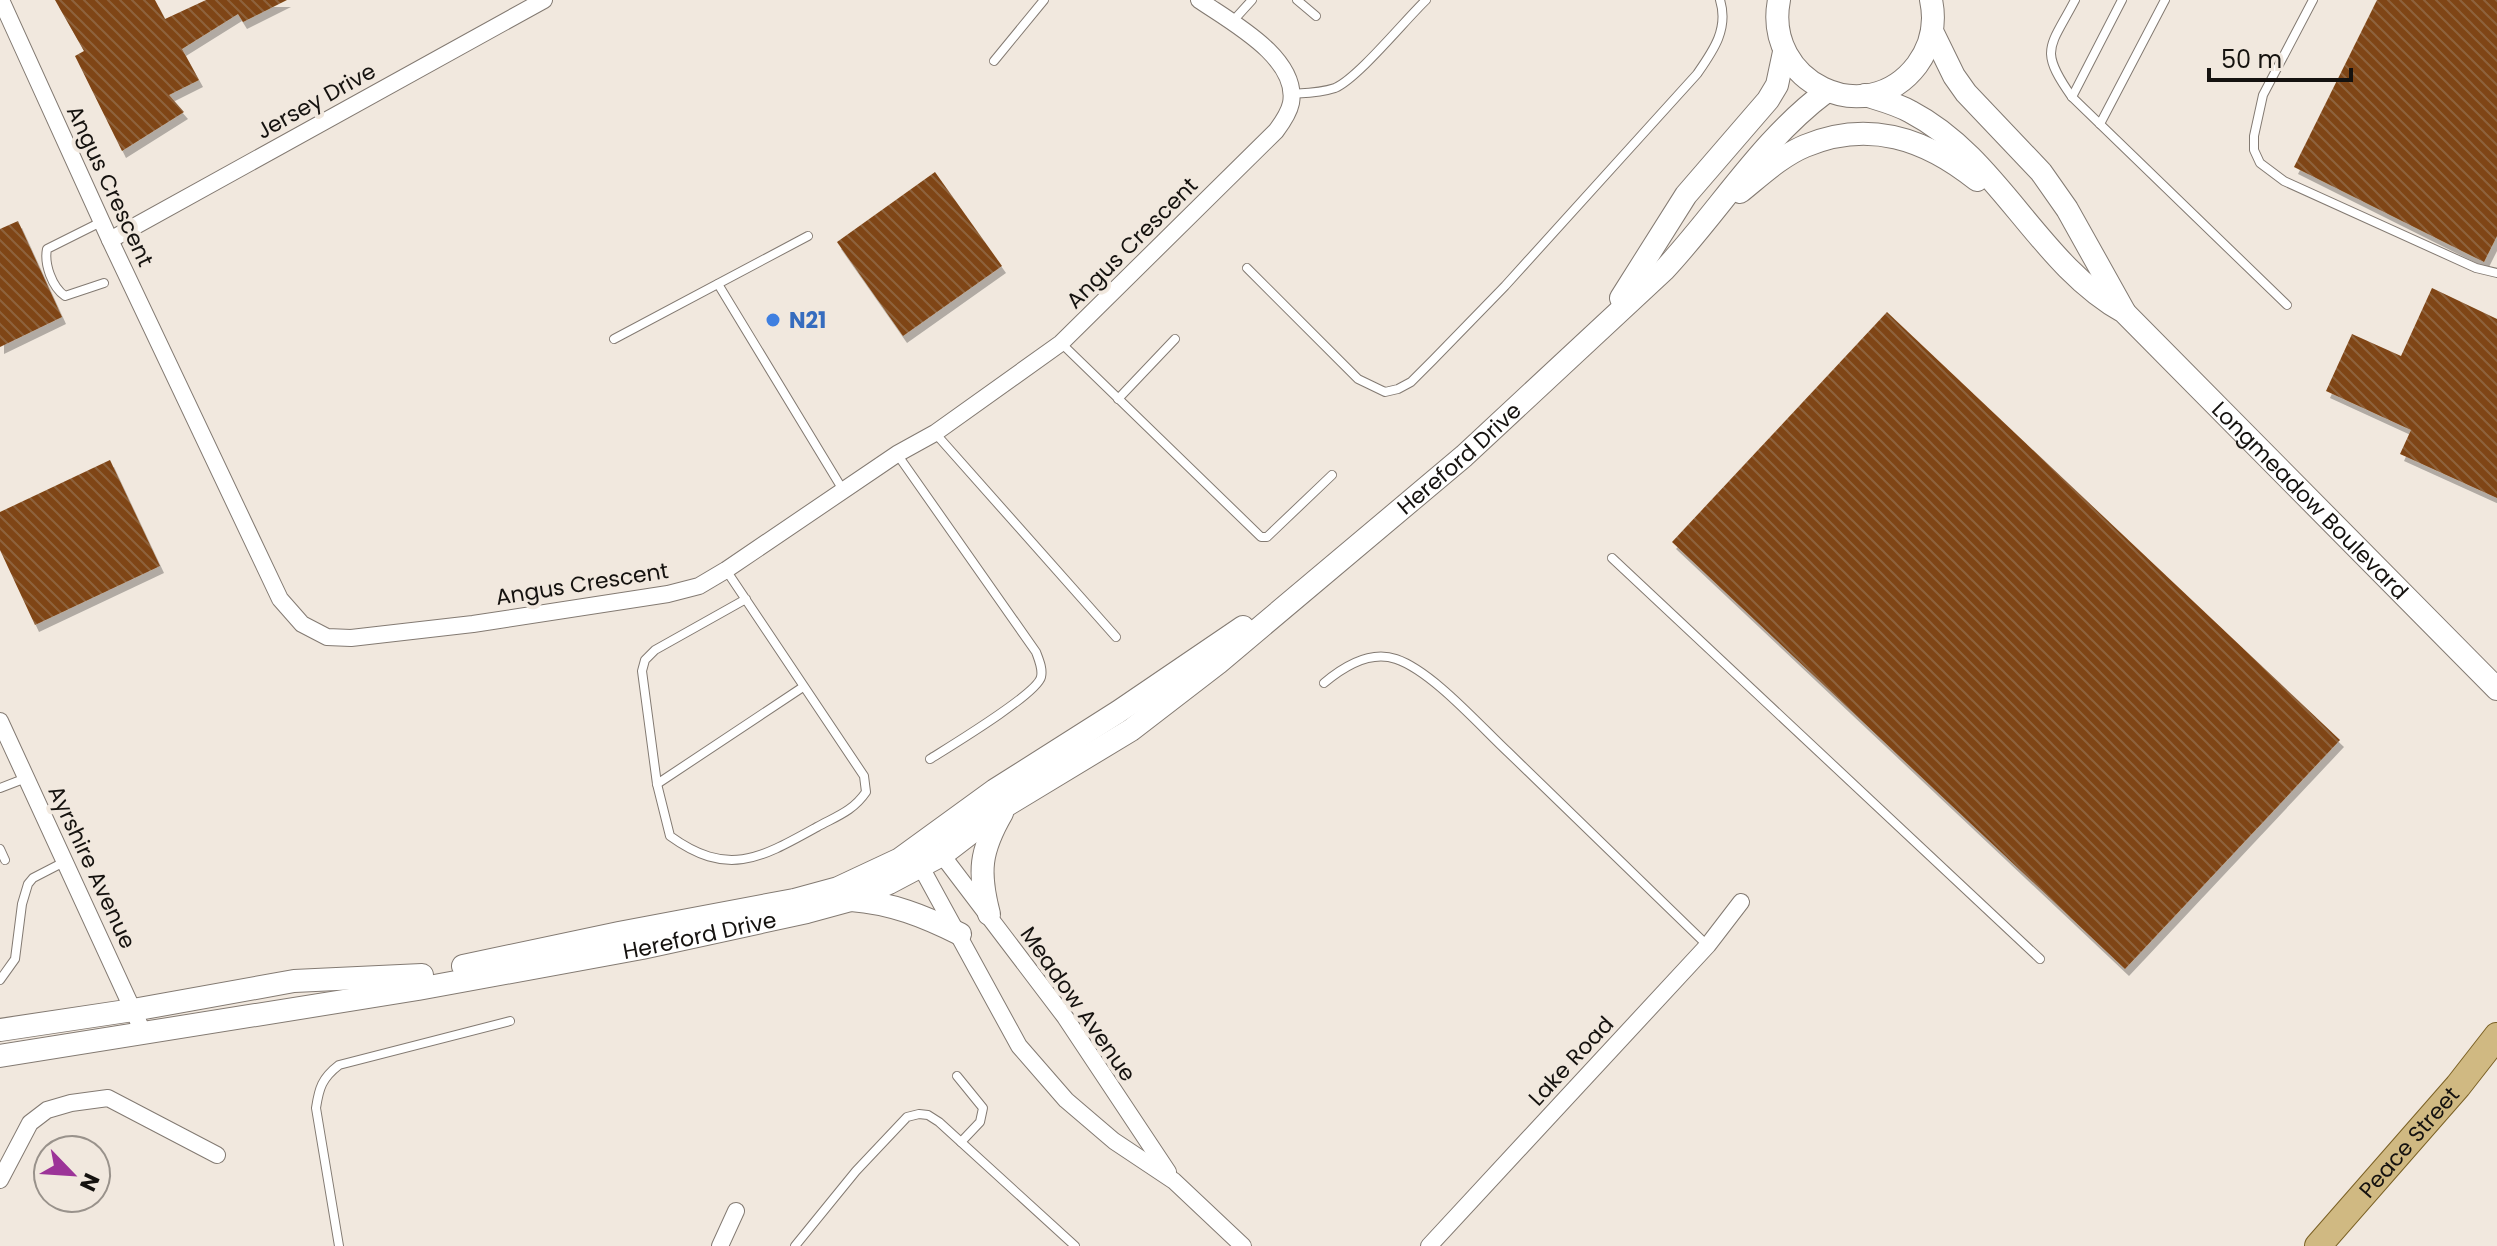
<svg xmlns="http://www.w3.org/2000/svg" width="2497" height="1246" viewBox="0 0 2497 1246" font-family="Poppins,sans-serif">
<style>
.building{fill:url(#building-back-hatch);filter:url(#shadow)}
.lines{fill:none;stroke-linecap:round;stroke-linejoin:round}
.lane-casing{stroke:#837a72;stroke-width:10}
.street-casing{stroke:#837a72;stroke-width:18}
.secondary-casing{stroke:#837a72;stroke-width:24}
.primary-casing{stroke:#7a6024;stroke-width:28}
.lane{stroke:#fff;stroke-width:8}
.street{stroke:#fff;stroke-width:16}
.secondary{stroke:#fff;stroke-width:22}
.primary{stroke:#d0b982;stroke-width:26}
.shop-dot{fill:#3f7fe0;stroke:#f1e8de;stroke-width:3}
.labels{text-anchor:middle;dominant-baseline:central;stroke-width:8;stroke-linejoin:round;paint-order:stroke}
.street-label{font-size:22px;fill:#15120f;stroke:#f1e8de}
.shop-label{font-size:22px;font-weight:bold;fill:#366cbe;stroke:#f1e8de;text-anchor:start}
</style>
<defs>
<pattern id="building-back-hatch" width="6" height="6" patternUnits="userSpaceOnUse" patternTransform="scale(2)"><rect width="6" height="6" fill="#7f4515"/><path d="M-1 5l2 2M0 0l6 6M5-1l2 2" fill="none" stroke="#8e623e"/></pattern>
<filter id="shadow"><feDropShadow dx="4" dy="7" stdDeviation="0" flood-color="#0004"/></filter>
</defs>
<rect width="100%" height="100%" fill="#f1e8de"/>
<!-- building -->
<g class="building">
<path d="M55,0H155L165,19L206,0H287L243,22L238,14L182,49L199,80L169,95L184,112L122,151L75,56L84,51Z"/>
<path d="M2377,0H2497V236L2484,262L2294,167Z"/>
<path d="M935,172L1002,266L903,336L837,242Z"/>
<path d="M18,221L62,317L0,347V229Z"/>
<path d="M2432,288L2497,319V498L2400,454L2411,430L2326,391L2352,334L2401,356Z"/>
<path d="M1887,312L2340,740L2125,969L1672,542Z"/>
<path d="M110,460L160,566L35,625L0,550V512Z"/>
</g>
<g class="lines">
<defs>
<g id="lane">
<path d="M1297,0L1316,16"/>
<path d="M2075,0C2050,48 2038,49 2072,97L2287,305"/>
<path d="M2313,0L2263,95L2254,136V150L2260,163L2284,181L2476,268L2497,273"/>
<path d="M1232,22L1252,0"/>
<path d="M994,61L1044,0"/>
<path d="M1291,94C1307,93 1320,93 1335,88C1358,78 1405,20 1426,0"/>
<path d="M2072,97L2122,0"/>
<path d="M2100,124L2165,0"/>
<path d="M101,222L47,249C44,264 52,287 65,296L104,283"/>
<path d="M1247,268L1358,379L1385,392L1398,389L1411,382L1433,360L1505,286L1697,74C1713,51 1729,29 1720,0"/>
<path d="M718,284L843,490"/>
<path d="M614,339L808,236"/>
<path d="M1061,343L1261,537H1267L1332,475"/>
<path d="M1118,399L1175,339"/>
<path d="M935,433L1116,637"/>
<path d="M897,454L1036,652C1039,660 1043,669 1041,677C1037,694 949,747 930,759"/>
<path d="M1612,558L2040,959"/>
<path d="M726,570L864,776L866,792C853,811 837,816 817,827C761,858 728,878 670,836L657,784L642,671L645,660L655,650L746,599"/>
<path d="M1324,683C1343,667 1370,650 1396,659C1432,671 1480,726 1509,753C1575,817 1641,881 1707,945"/>
<path d="M657,784L803,687"/>
<path d="M0,788L26,778"/>
<path d="M0,849L5,860"/>
<path d="M0,980L15,959L22,904L28,884L33,878L64,862"/>
<path d="M957,1076L983,1108L980,1122L961,1142"/>
<path d="M339,1246L316,1108C319,1088 322,1078 339,1065L510,1021"/>
<path d="M795,1246L856,1171L907,1117L919,1114L928,1115L939,1122L1075,1246"/>
</g>
<g id="street">
<path d="M1,0L110,240L280,599L302,624L327,637L351,638L473,624L668,594L699,586L726,570L897,454L935,433L1061,343L1276,131C1282,123 1289,113 1291,103C1299,58 1231,22 1199,0"/>
<path d="M110,240L544,0"/>
<path d="M0,721L143,1032"/>
<path d="M942,855L1065,1017L1168,1172"/>
<path d="M921,867L1019,1046L1066,1100L1114,1141L1174,1181L1243,1246"/>
<path d="M0,1180L30,1123L47,1110L71,1103L108,1098L217,1155"/>
<path d="M720,1246L736,1211"/>
<path d="M1429,1246L1708,945L1741,902"/>
</g>
<g id="secondary">
<path d="M1779,0C1763,82 1866,132 1917,65C1931,46 1936,23 1931,0"/>
<path d="M1932,31L1954,76L1966,93L2041,172L2067,209L2124,311"/>
<path id="s1" d="M1865,95C1881,100 1897,104 1911,112C1999,158 2038,264 2124,312L2497,689"/>
<path d="M1740,192C1760,176 1781,156 1805,146C1869,119 1926,139 1977,180"/>
<path d="M1621,298L1686,195L1768,100L1777,85L1784,52"/>
<path d="M851,900C891,903 924,916 960,934"/>
<path d="M989,914C978,872 980,851 1002,813"/>
<path d="M463,966L619,933L794,900L838,888L900,859L995,790L1118,712L1243,627"/>
<path d="M0,1030L133,1010L294,981L422,975"/>
<path id="s2" d="M0,1056L418,989L642,948L807,912L851,900L889,883L942,855L1007,805L1131,730L1218,663L1464,456L1664,270C1720,210 1761,140 1827,91"/>
</g>
<g id="primary">
<path id="s3" d="M2318,1246L2458,1086L2497,1036"/>
</g>
</defs>
<!-- lane casing -->
<use href="#lane" class="lane-casing"/>
<!-- street casing -->
<use href="#street" class="street-casing"/>
<!-- secondary casing -->
<use href="#secondary" class="secondary-casing"/>
<!-- primary casing -->
<use href="#primary" class="primary-casing"/>
<!-- lane -->
<use href="#lane" class="lane"/>
<!-- street -->
<use href="#street" class="street"/>
<!-- secondary -->
<use href="#secondary" class="secondary"/>
<!-- primary -->
<use href="#primary" class="primary"/>
</g>
<!-- markers -->
<circle class="shop-dot" cx="773" cy="320" r="8"/>
<g class="labels">
<!-- street labels -->
<g class="street-label">
<text transform="translate(316 101) rotate(-29)">Jersey Drive</text>
<text transform="translate(110 186) rotate(65)">Angus Crescent</text>
<text transform="translate(1132 243) rotate(-45)">Angus Crescent</text>
<text stroke="none"><textPath href="#s2" startOffset="1620">Hereford Drive</textPath></text>
<text stroke="none"><textPath href="#s1" startOffset="608">Longmeadow Boulevard</textPath></text>
<text transform="translate(582 584) rotate(-9)">Angus Crescent</text>
<text transform="translate(92 867) rotate(65)">Ayrshire Avenue</text>
<text stroke="none"><textPath href="#s2" startOffset="710">Hereford Drive</textPath></text>
<text transform="translate(1078 1004) rotate(55)">Meadow Avenue</text>
<text transform="translate(1571 1061) rotate(-47)">Lake Road</text>
<text stroke="none"><textPath href="#s3" startOffset="138">Peace Street</textPath></text>
</g>
<!-- shop labels -->
<g class="shop-label">
<text x="789" y="320">N21</text>
</g>
</g>
<!-- north arrow -->
<g transform="translate(72 1174) rotate(115)"><circle r="38" fill="#f1e8de" stroke="#99928b" stroke-width="2"/>
<path d="M0-6L14 30L0 20L-14 30Z" fill="#9c3498"/>
<text y="-12" font-size="22" font-weight="bold" text-anchor="middle" fill="#15120f">N</text>
</g>
<!-- scale -->
<path d="M2209 68v12h142v-12" fill="none" stroke="#15120f" stroke-width="4"/>
<text x="2221" y="68" font-size="24" fill="#15120f" stroke="#f1e8de" stroke-width="6" paint-order="stroke">50 m</text>
</svg>
